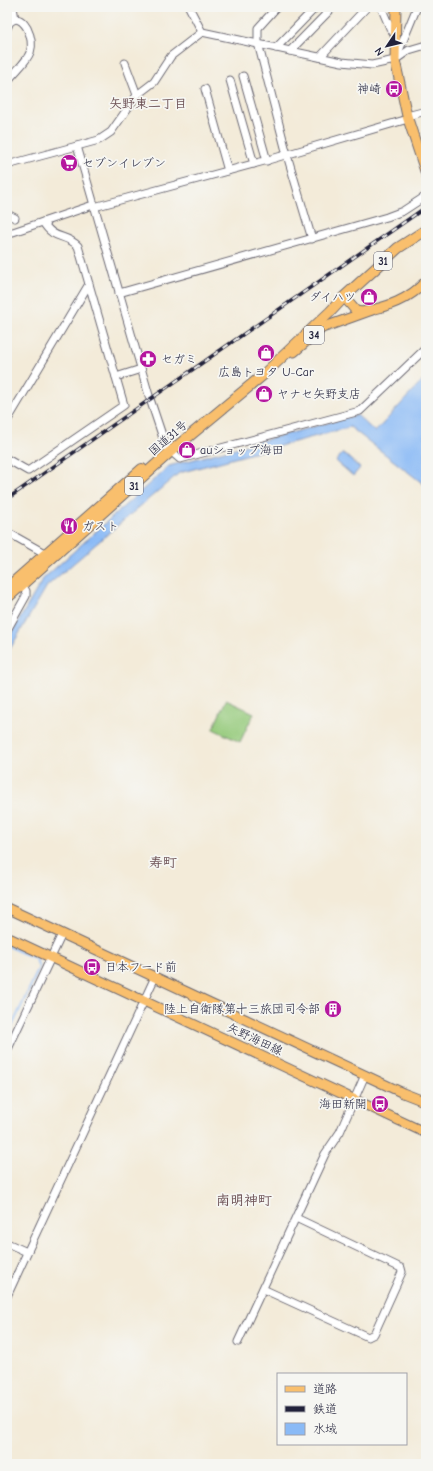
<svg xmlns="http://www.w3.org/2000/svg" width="433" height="1471" viewBox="0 0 433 1471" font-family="'Comic Neue','Klee One',sans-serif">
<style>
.green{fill:#95ca7b;stroke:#5c765b}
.water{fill:#8abaf6;stroke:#566e98}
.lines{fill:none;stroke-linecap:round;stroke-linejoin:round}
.stream{stroke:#8abaf6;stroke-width:2}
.minor-casing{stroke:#6b6872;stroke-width:9}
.major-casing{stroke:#6b6872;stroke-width:11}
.highway-casing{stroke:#6b6872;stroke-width:12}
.minor{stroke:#fff;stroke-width:7}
.major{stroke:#f9bf6d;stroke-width:9}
.highway{stroke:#f9bf6d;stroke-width:10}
.rail-casing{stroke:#22223b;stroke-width:3.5}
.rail{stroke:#f6f6f2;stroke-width:2;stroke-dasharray:6;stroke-linecap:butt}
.labels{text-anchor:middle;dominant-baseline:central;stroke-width:3.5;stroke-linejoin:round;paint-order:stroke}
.shield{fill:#f6f6f2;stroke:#626272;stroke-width:1}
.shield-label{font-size:11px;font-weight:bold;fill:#22223b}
.poi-label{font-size:12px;fill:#22223b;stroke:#f6f6f2;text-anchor:start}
.street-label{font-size:12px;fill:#22223b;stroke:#f6f6f2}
.neighbourhood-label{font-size:13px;font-weight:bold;fill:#6d5256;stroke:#f6f6f2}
.quarter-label{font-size:14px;font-weight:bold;fill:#6d5256;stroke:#f6f6f2}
</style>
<rect width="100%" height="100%" fill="#f6f6f2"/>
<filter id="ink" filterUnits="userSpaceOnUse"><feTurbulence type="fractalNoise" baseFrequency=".025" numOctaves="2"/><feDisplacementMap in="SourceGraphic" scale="8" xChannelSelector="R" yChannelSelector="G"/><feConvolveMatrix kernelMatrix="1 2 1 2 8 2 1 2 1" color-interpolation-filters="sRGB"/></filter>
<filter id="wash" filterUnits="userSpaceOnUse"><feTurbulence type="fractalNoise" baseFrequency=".012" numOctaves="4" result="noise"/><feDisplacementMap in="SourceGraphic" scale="16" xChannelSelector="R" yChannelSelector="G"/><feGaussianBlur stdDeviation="0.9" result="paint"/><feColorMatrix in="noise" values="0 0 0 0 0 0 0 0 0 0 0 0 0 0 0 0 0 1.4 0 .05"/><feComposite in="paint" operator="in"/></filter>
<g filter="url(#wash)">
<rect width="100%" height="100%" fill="#f3ebd9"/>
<!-- green -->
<path class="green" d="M226,700L254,713L240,742L213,729Z"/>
<!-- water -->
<g class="water">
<path d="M426,377V486L350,427L179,473L47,586L7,654V641L43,579L169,466L357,415L375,432Z"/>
<path d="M343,453L360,468L353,476L336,461Z"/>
</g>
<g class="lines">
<!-- stream -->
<path class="stream" d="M7,946L36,959L39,968L7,1037"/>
</g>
</g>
<g filter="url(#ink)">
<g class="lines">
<defs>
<g id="minor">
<path d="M189,7L202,32"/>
<path d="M277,7L258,28V43L287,155L312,239"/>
<path d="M381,7L390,28L395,35"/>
<path d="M7,28L10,22L15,19"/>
<path d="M276,48L316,7"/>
<path d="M290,51L333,7"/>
<path d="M320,57L367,7"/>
<path d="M396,58L417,7"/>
<path d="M125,63L137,95"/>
<path d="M243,76L267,161"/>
<path d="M230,80L254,164"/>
<path d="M7,82C22,62 40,55 27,28C24,23 21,19 15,19L13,7"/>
<path d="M205,89L228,171"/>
<path d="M407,116L426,111"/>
<path d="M77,146L150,399L166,447L180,459L360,411L426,348"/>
<path d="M7,165L99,140L111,132L137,95L154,82L171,56L202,32L342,62L372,65L395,60L409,50L426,45"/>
<path d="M94,207L268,160L408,119"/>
<path d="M7,214L15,218"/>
<path d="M7,234L93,205"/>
<path d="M119,293L387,217L403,211L426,196"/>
<path d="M116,377L141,369"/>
<path d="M7,421L89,284"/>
<path d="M7,459L28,471L124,405L78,246C65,233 54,241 43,222"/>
<path d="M7,532L46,554"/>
<path d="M7,630L26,596V591L20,581"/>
<path d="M7,1051L62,934"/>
<path d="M7,1243L27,1252"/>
<path d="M263,1289L368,1337L374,1334L402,1272L401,1268L296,1218"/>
<path d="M7,1296L155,977"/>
<path d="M238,1342L325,1154L340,1132L365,1075"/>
</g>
<g id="major">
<path d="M396,7L395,60L407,116L426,174"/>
<path d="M344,297L356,311L362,312C387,307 409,300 426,281"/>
<path d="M294,352L322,328L372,310"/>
<path d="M7,908L403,1093L426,1102"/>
<path d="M7,937L426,1133"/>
</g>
<g id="highway">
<path d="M7,588L142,469"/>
<path d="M7,598L170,452L263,375L330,312L344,297L398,248L426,230"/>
</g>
</defs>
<!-- minor casing -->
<use href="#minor" class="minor-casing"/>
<!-- major casing -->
<use href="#major" class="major-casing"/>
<!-- highway casing -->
<use href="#highway" class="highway-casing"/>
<!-- minor -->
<use href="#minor" class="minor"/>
<!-- major -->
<use href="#major" class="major"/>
<!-- highway -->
<use href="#highway" class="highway"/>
<defs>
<path id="rail" d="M7,499L426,207"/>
</defs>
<!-- rail casing -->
<use href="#rail" class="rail-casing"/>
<!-- rail -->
<use href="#rail" class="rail"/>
</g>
</g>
<!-- icons -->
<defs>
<symbol id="bus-disc" viewBox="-11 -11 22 22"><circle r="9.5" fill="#b5179e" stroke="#f6f6f2"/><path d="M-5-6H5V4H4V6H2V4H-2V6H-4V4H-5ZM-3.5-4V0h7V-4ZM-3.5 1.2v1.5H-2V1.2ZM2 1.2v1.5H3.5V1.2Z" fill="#fff"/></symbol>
<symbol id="supermarket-disc" viewBox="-11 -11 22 22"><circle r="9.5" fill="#b5179e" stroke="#f6f6f2"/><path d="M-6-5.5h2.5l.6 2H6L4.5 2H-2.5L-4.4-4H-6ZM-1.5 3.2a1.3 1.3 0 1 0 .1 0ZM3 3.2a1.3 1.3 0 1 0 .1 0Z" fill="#fff"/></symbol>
<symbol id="shop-disc" viewBox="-11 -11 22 22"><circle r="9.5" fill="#b5179e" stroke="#f6f6f2"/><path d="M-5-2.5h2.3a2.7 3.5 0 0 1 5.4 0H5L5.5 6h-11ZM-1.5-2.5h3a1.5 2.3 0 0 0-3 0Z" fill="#fff"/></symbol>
<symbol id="pharmacy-disc" viewBox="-11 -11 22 22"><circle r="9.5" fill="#b5179e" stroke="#f6f6f2"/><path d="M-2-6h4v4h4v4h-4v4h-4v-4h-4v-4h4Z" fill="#fff"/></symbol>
<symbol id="restaurant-disc" viewBox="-11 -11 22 22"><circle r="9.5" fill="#b5179e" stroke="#f6f6f2"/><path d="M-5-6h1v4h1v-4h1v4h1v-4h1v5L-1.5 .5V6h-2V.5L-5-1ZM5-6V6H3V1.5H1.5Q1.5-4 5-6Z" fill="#fff"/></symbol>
<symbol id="building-disc" viewBox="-11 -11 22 22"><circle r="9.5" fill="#b5179e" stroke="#f6f6f2"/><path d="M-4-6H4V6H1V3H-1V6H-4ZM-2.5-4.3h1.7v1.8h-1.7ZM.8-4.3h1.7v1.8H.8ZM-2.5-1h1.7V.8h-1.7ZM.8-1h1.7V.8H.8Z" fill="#fff"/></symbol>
</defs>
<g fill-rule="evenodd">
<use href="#bus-disc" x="384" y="79" width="20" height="20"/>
<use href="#supermarket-disc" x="59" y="153" width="20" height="20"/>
<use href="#shop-disc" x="359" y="287" width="20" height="20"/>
<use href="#shop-disc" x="256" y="343" width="20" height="20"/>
<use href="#pharmacy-disc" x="138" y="349" width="20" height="20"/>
<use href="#shop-disc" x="254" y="384" width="20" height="20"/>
<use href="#shop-disc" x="177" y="440" width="20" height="20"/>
<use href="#restaurant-disc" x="59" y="516" width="20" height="20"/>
<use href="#bus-disc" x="82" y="957" width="20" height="20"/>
<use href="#building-disc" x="323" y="999" width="20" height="20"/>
<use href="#bus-disc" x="370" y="1094" width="20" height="20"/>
</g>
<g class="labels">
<!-- shield labels -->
<g class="shield">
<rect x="374" y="252" width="18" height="18" rx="3"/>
<rect x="304" y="326" width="20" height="18" rx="3"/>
<rect x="125" y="477" width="18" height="18" rx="3"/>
</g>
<g class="shield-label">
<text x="383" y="261">31</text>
<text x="314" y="335">34</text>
<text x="134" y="486">31</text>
</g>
<!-- poi labels -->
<g class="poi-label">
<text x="381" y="89" text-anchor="end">神崎</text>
<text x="82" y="163">セブンイレブン</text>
<text x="356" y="297" text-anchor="end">ダイハツ</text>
<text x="161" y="359">セガミ</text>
<text x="266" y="372" text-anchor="middle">広島トヨタ U-Car</text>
<text x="277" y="394">ヤナセ矢野支店</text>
<text x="200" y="450">auショップ海田</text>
<text x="82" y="526">ガスト</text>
<text x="105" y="967">日本フード前</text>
<text x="320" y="1009" text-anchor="end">陸上自衛隊第十三旅団司令部</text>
<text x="367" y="1104" text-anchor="end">海田新開</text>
</g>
<!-- street labels -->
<g class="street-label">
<text transform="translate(168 438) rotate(-41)">国道31号</text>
<text transform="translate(255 1039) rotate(25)">矢野海田線</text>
</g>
<!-- neighbourhood labels -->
<g class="neighbourhood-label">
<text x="148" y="103">矢野東二丁目</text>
</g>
<!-- quarter labels -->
<g class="quarter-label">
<text x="163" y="862">寿町</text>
<text x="244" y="1200">南明神町</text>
</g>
</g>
<!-- margin -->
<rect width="433" height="1471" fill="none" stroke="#f6f6f2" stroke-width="24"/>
<!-- legend -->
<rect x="277" y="1373" width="130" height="72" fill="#f6f6f2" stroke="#a1a1a9"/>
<rect x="285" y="1386" width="20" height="6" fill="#f9bf6d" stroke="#a1a1a9"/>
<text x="313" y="1393" font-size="12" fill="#22223b">道路</text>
<rect x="285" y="1406" width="20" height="6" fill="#22223b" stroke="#a1a1a9"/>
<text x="313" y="1413" font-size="12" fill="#22223b">鉄道</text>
<rect x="285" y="1423" width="20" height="12" fill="#8abaf6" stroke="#a1a1a9"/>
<text x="313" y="1433" font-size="12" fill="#22223b">水域</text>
<!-- north arrow -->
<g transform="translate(387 46) rotate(235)" stroke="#f6f6f2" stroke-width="3" paint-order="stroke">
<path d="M0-3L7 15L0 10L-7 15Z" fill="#22223b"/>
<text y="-6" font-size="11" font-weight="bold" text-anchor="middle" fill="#22223b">N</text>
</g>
</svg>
